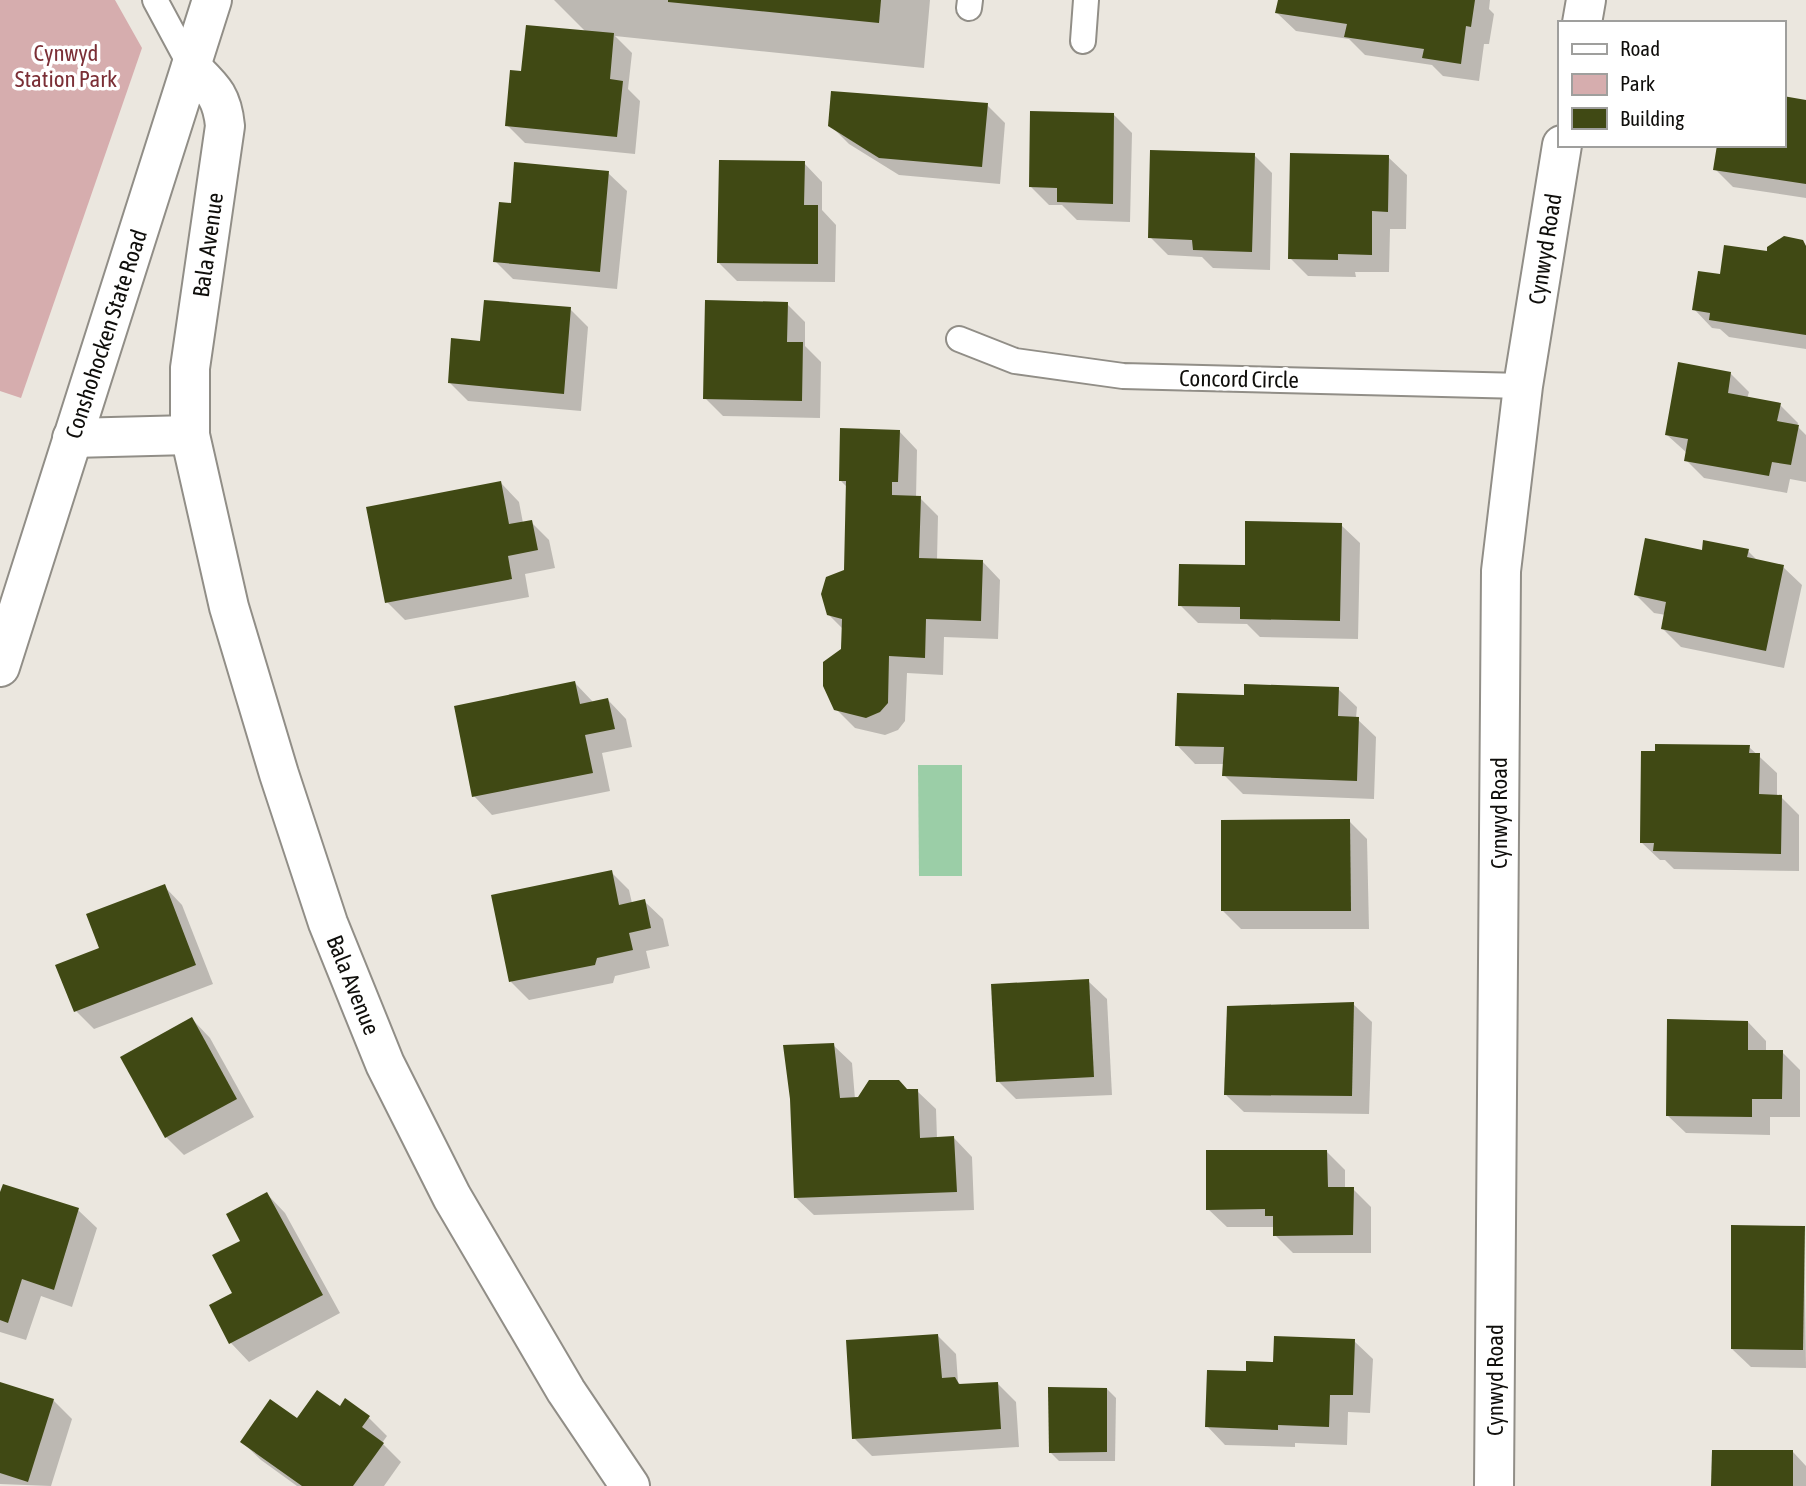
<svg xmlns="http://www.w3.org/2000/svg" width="1806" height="1486" viewBox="0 0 1806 1486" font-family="'Asap Condensed',sans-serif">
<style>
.green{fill:#d6adae}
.water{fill:#9bcea7}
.shadow{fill:#0003}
.building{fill:#404914}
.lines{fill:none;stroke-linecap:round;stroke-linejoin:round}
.service-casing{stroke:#918e87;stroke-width:28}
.minor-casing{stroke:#918e87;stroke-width:42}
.secondary-casing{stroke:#918e87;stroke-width:42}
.service{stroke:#fff;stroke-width:24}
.minor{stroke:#fff;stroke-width:38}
.secondary{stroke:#fff;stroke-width:38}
.labels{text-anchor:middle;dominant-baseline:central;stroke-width:7;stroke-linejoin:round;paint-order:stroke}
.park-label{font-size:23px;fill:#7b2f36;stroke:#fff}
.street-label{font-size:23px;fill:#0f0e0b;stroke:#fff}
</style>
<rect width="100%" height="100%" fill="#ebe7df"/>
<!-- green -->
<path class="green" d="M0,0H115L142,48L21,398L0,391Z"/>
<!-- water -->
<path class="water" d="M918,765H962V876H919Z"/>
<!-- shadow -->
<g class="shadow">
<path d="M554,0H930L924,68L615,36L632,53L628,89L640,101L635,154L525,143L507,125L523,73L586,32Z"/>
<path d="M1279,0H1490L1489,9L1494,14L1489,44H1484L1479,81L1443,76L1432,65L1365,55L1349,39L1296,31L1277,13Z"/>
<path d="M1806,102V198L1733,187L1715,169L1783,145Z"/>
<path d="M987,105L1005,123L1000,184L899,175L849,144L830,125Z"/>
<path d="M1113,114L1132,133L1130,222L1077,220L1062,205H1049L1031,187Z"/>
<path d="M1254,155L1272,173L1270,270L1213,268L1202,257L1168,255L1150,237Z"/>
<path d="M1388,157L1407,175L1406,229H1390L1389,272H1355L1356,277L1308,276L1290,258Z"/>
<path d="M804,163L822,182V210L836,225L835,282L737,281L719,263Z"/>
<path d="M608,173L627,191L617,289L513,279L495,261L513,205Z"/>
<path d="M1806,246V349L1729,337L1720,329L1712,328L1694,309L1721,276Z"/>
<path d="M787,304L805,322V346L821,362L820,418L723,416L705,398Z"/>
<path d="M570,309L588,327L581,411L468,401L449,382L482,343Z"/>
<path d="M1730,373L1749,392L1747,399L1780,405L1798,423L1797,426L1806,435V482L1790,479L1787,493L1704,478L1686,460L1687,453L1667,435Z"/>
<path d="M899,431L917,450L916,498H920L938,516L937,560L982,561L1000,580L998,639L944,637L943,675L907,673L905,721L898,730L885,735L855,728L836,709L843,629L828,614L845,571L847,487L841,481Z"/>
<path d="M501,483L519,502L523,523L531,522L549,540L555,568L525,574L529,597L405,620L387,602Z"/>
<path d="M1341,525L1360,543L1358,639L1260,637L1247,624L1198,623L1180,605L1246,567Z"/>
<path d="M1748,551L1758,561L1783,567L1802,585L1784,668L1681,647L1663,629L1666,615L1654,613L1636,595L1703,552Z"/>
<path d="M575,683L593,702L608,700L626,719L632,747L602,753L610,791L492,815L474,796Z"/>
<path d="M1338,689L1357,707L1356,718L1376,737L1374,799L1243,794L1224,775L1225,764H1195L1177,745Z"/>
<path d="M1749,747L1777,773V797H1781L1799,815V871L1674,869L1665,860H1660L1641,842Z"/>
<path d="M1349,821L1367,839L1369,929H1241L1223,911Z"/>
<path d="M611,872L629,890L632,903L644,901L663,919L669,946L646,951L650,968L615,976L613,983L529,1000L511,982Z"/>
<path d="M164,886L182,905L213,984L94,1029L76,1011Z"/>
<path d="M1088,981L1107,999L1112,1095L1016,1099L998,1081Z"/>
<path d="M1353,1004L1372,1022L1369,1114L1244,1112L1225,1094Z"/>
<path d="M192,1019L210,1038L254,1117L184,1155L166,1137Z"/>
<path d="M1748,1022L1766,1041V1052H1782L1800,1070V1117H1770V1135L1686,1133L1667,1115Z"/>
<path d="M833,1045L852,1063L855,1099L917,1091L936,1109L937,1139L954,1138L972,1157L974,1210L814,1215L795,1197Z"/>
<path d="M1327,1152L1345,1170V1189H1353L1371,1207V1253H1293L1275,1235V1227H1227L1208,1209Z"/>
<path d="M4,1186L78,1210L97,1228L72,1307L41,1296L26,1340L0,1332V1198Z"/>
<path d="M267,1194L285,1213L340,1313L249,1362L231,1343L211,1306L234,1293L242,1242Z"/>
<path d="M1804,1227L1806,1368L1751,1367L1732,1349Z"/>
<path d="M938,1336L956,1354L958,1382L962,1386L997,1383L1016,1402L1019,1447L872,1456L854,1438Z"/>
<path d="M1354,1341L1373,1359L1370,1413L1348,1412L1347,1445L1295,1443V1447L1225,1445L1207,1426L1275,1364Z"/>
<path d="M0,1384L53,1400L72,1419L51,1486L0,1484Z"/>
<path d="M1107,1389L1116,1398L1115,1461H1059L1050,1452Z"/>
<path d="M346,1401L369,1418L387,1436L382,1443L401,1462L384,1486H297L261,1460L242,1442L341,1408Z"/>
<path d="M1793,1452L1806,1466V1486H1713Z"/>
</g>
<!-- building -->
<g class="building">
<path d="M668,0H881L879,23L668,2Z"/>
<path d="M1278,0H1475L1471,27L1466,26L1461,64L1422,58L1424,49L1344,37L1347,24L1275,13Z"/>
<path d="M526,25L614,33L610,79L623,81L617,137L505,126L510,70L521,71Z"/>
<path d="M831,91L988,103L982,167L879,158L828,126Z"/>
<path d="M1783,96L1806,100V184L1713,170L1717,145H1783Z"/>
<path d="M1030,111L1114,113L1113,204L1057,202V188L1029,187Z"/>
<path d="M1150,150L1255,153L1252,252L1193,250L1192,240L1148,238Z"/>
<path d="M1290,153L1389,155L1388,212L1372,211V255L1338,254V260L1288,259Z"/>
<path d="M719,160L805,161L804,205H818V264L717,263Z"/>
<path d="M514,162L609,171L600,272L493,262L499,202L511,203Z"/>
<path d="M1784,236L1803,240L1806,246V335L1709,320L1710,313L1692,310L1698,271L1720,274L1724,245L1767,251V247Z"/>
<path d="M484,300L571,307L564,394L448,383L451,338L480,341Z"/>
<path d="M705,300L788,302L787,342H803L802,401L703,399Z"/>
<path d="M1678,362L1731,372L1728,393L1781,403L1777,421L1799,425L1791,465L1772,462L1769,476L1684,461L1688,439L1665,435Z"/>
<path d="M840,428L900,430L898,482H892V495L921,496L919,558L983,560L981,621L926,619L925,658L889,656L888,703L880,712L866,718L834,710L823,686V662L841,649L842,619L827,615L821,594L826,577L844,570L846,481H839Z"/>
<path d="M501,481L509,524L532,520L538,550L508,556L512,579L385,603L366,507Z"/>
<path d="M1245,521L1342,523L1340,621L1240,619V607L1178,606L1179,564L1245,565Z"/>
<path d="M1645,538L1702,550L1703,540L1749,549L1747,557L1784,565L1766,651L1661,629L1666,602L1634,595Z"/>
<path d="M575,681L580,704L608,698L615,729L585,735L593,773L472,797L454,706Z"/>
<path d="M1244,684L1339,687L1338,716L1359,717L1357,781L1222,776L1224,747L1175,746L1177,693L1244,695Z"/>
<path d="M1655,744L1750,745L1749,753H1760L1759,794L1782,795L1781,854L1653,851L1654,843H1640L1641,751H1655Z"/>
<path d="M1350,819L1351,911H1221V820Z"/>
<path d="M612,870L619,905L645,899L651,928L629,933L633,950L597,958L595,965L509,982L491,895Z"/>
<path d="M165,884L196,965L74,1012L55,965L99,948L86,914Z"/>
<path d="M1089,979L1094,1077L996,1082L991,984Z"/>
<path d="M1354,1002L1352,1096L1224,1095L1227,1006Z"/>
<path d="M192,1017L237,1099L165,1138L120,1057Z"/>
<path d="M1667,1019L1748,1021V1050H1783L1782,1099H1752V1117L1666,1116Z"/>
<path d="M834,1043L840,1098L858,1097L869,1080H899L907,1089H918L920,1138L954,1136L957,1192L794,1198L790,1099L783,1045Z"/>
<path d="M1206,1150H1327L1328,1187H1354L1353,1235L1273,1236V1216H1265V1209L1206,1210Z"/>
<path d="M3,1184L79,1208L54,1290L22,1279L8,1323L0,1320V1192Z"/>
<path d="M267,1192L323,1295L229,1344L209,1305L232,1293L212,1255L240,1241L226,1214Z"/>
<path d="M1731,1225L1805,1226L1803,1350L1731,1349Z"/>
<path d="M938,1334L942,1378L955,1377L959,1384L998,1382L1001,1429L852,1439L846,1340Z"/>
<path d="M1274,1336L1355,1339L1353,1395H1330L1329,1427L1278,1425V1430L1205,1427L1207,1370L1246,1371V1361L1273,1362Z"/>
<path d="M0,1382L54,1399L28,1482L0,1473Z"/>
<path d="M1048,1387L1107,1388V1452L1049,1453Z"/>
<path d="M317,1390L340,1406L345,1398L370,1416L362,1427L384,1443L353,1486H302L240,1442L270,1399L297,1418Z"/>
<path d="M1712,1450H1793V1486H1711Z"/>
</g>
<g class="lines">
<defs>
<g id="service">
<path d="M155,0L191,67"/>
<path d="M969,8L970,0"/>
<path d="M1083,41L1086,0"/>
<path d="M959,339L1015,361L1123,376L1523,386"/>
</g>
<g id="minor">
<path d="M1582,23L1586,0"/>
<path d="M191,67C212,88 222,95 225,126L190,368V435L229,607L279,774L328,923L385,1064L452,1197L566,1391L630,1486"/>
<path d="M72,438L190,435"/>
<path d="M1494,1486L1501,571L1523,386L1562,145"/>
</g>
<path id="secondary" d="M0,667L212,0"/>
</defs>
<!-- service casing -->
<use href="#service" class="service-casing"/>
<!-- minor casing -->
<use href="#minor" class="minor-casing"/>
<!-- secondary casing -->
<use href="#secondary" class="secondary-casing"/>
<!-- service -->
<use href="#service" class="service"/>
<!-- minor -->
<use href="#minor" class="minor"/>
<!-- secondary -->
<use href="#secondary" class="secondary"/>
</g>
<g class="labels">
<!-- park labels -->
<g class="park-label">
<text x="66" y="53">Cynwyd<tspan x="66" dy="26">Station Park</tspan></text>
</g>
<!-- street labels -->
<g class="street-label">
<text transform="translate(208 245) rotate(-82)">Bala Avenue</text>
<text transform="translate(1545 249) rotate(-81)">Cynwyd Road</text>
<text transform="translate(106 334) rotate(-72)">Conshohocken State Road</text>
<text transform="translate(1239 379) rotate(1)">Concord Circle</text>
<text transform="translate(1499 813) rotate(-90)">Cynwyd Road</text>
<text transform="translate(353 985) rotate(68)">Bala Avenue</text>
<text transform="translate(1495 1380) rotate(-90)">Cynwyd Road</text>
</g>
</g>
<!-- legend -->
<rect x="1558" y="21" width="228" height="126" fill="#ffffff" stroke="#9f9f9d" stroke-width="2"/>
<rect x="1572" y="44" width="35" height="10" fill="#ffffff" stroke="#9f9f9d" stroke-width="2"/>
<text x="1620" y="56" font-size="21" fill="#0f0e0b">Road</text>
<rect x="1572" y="74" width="35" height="21" fill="#d6adae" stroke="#9f9f9d" stroke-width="2"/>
<text x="1620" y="91" font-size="21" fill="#0f0e0b">Park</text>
<rect x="1572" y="108" width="35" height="21" fill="#404914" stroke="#9f9f9d" stroke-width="2"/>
<text x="1620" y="126" font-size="21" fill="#0f0e0b">Building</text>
</svg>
